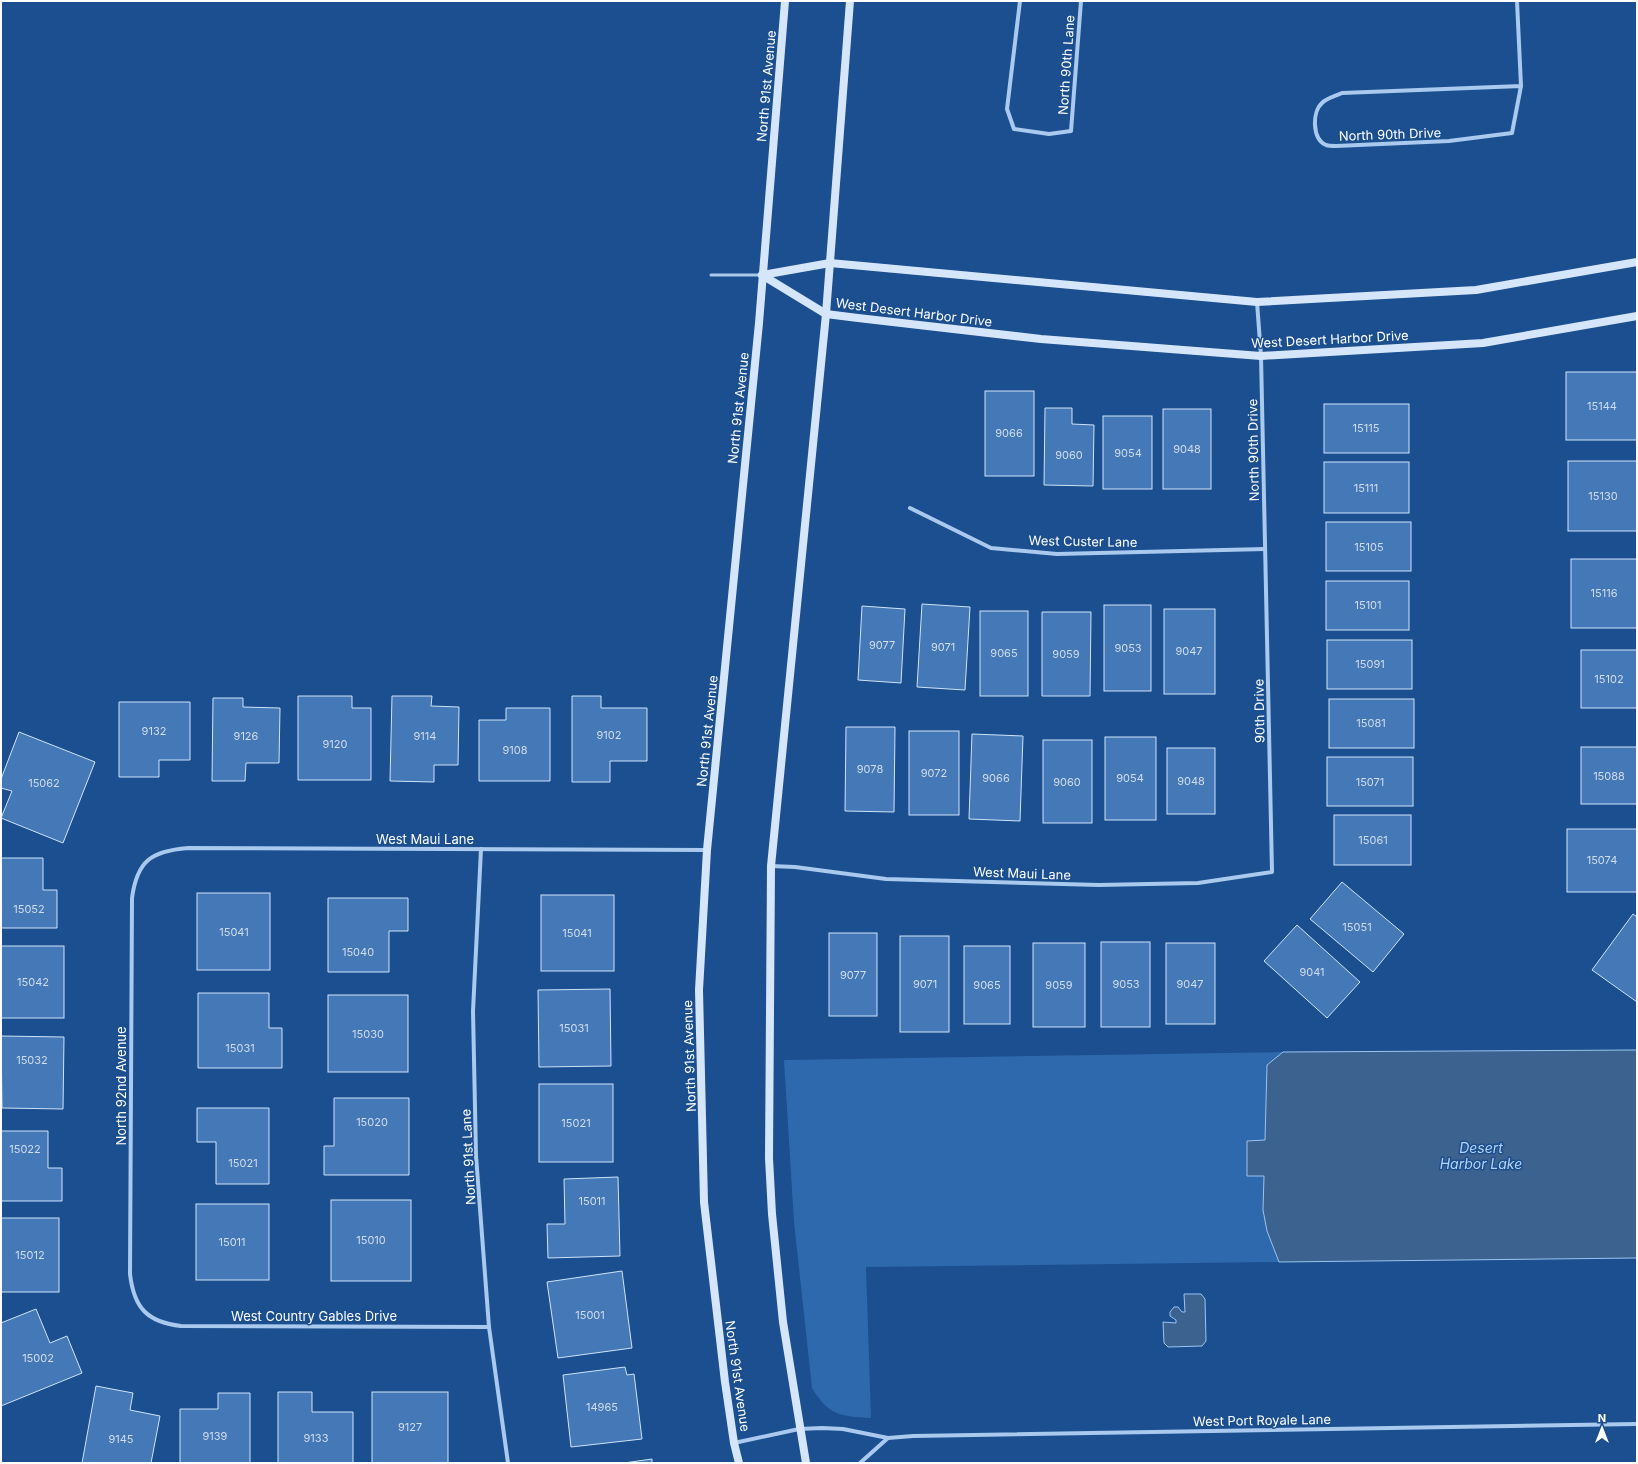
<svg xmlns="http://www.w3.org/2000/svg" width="1638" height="1464" viewBox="0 0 1638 1464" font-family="Inter,sans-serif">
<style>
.green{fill:#2e69ad}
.water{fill:#3c6290;stroke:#9cc4f0}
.building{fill:#4478b7;stroke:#cfe3fa}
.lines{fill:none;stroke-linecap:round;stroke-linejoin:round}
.lane{stroke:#a9c9ee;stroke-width:3}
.street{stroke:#a9c9ee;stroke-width:4}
.secondary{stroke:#d6e6fa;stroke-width:8}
.labels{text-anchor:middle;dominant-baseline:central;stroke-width:3;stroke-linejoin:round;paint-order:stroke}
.number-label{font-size:11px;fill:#d0dded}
.street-label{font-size:13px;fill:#fff;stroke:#1b4f8f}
.water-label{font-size:14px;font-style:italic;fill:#b5d3f5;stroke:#1b4f8f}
</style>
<rect width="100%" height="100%" fill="#1b4f8f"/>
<!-- green -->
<path class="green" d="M1283,1052L1267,1065L1265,1141H1247V1176H1264L1263,1210L1272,1245L1279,1262L866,1267L871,1418C840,1416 829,1416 812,1388L794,1222L784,1060Z"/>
<!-- water -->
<g class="water">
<path d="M1637,1050V1258L1279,1262L1267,1231L1263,1210L1264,1176H1247V1141L1265,1140L1267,1065L1283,1052Z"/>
<path d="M1184,1294H1201L1205,1299L1206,1341L1202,1346L1168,1347L1164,1343L1163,1322L1176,1323V1320L1170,1316V1312L1174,1307H1178L1182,1312H1185Z"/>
</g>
<!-- building -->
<g class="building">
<rect x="1566" y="372" width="71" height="68"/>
<rect x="985" y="391" width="49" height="85"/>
<rect x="1324" y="404" width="85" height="49"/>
<path d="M1045,408H1072V424L1094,425L1093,486L1044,485Z"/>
<rect x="1163" y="409" width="48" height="80"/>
<rect x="1103" y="416" width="49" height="73"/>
<rect x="1568" y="461" width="69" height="70"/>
<rect x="1324" y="462" width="85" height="51"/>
<rect x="1326" y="522" width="85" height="49"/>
<rect x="1571" y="559" width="66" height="69"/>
<rect x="1326" y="581" width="83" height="49"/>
<path d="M922,604L970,607L965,690L917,687Z"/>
<rect x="1104" y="605" width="47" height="86"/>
<path d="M862,606L905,609L901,683L858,680Z"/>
<rect x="1164" y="609" width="51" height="85"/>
<rect x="980" y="611" width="48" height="85"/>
<path d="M1042,612H1091L1090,696H1042Z"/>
<rect x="1327" y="640" width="85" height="49"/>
<rect x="1581" y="650" width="56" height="58"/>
<path d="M298,696H352V708H371V780H298Z"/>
<path d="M392,696H432L431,706L459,707L458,765H434V782L390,781Z"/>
<path d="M572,696H601V708H647V761H610V782H572Z"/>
<path d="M213,698H243V707L280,708L279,763H246L245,781H212Z"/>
<rect x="1329" y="699" width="85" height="49"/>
<path d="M119,702H190V760H159V777H119Z"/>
<path d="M506,708H550V781H479V720H506Z"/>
<path d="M846,727H895L894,812L845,811Z"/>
<rect x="909" y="731" width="50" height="84"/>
<path d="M19,732L95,762L63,843L1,818L12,791L1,788V779Z"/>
<path d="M972,734L1023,736L1020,821L969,819Z"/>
<rect x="1105" y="737" width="51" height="83"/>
<rect x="1043" y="740" width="49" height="83"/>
<rect x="1581" y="747" width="56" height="57"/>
<rect x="1167" y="748" width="48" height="66"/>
<rect x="1327" y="757" width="86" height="49"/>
<rect x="1334" y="815" width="77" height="50"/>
<rect x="1567" y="829" width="70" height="63"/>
<path d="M1,858H43V890H57V928H1Z"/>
<path d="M1342,882L1404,934L1373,972L1310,919Z"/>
<rect x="197" y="893" width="73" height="77"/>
<rect x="541" y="895" width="73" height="76"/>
<path d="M328,898H408V931H389V972H328Z"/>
<path d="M1633,914L1637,917V1002L1592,970Z"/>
<path d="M1297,925L1360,982L1327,1018L1264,961Z"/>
<rect x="829" y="933" width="48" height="83"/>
<rect x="900" y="936" width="49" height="96"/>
<rect x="1101" y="942" width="49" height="85"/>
<rect x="1033" y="943" width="52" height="84"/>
<rect x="1166" y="943" width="49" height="81"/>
<rect x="1" y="946" width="63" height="72"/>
<rect x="964" y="946" width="46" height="78"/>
<path d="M610,989L611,1066L539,1067L538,990Z"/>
<path d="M198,993H269V1028H282V1068H198Z"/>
<rect x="328" y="995" width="80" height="77"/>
<path d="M1,1036L64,1037L63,1109L2,1108Z"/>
<rect x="539" y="1084" width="74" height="78"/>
<path d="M334,1098H409V1175H324V1146H334Z"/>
<path d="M197,1108H269V1184H216V1142H197Z"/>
<path d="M1,1131H48V1168H62V1201H1Z"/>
<path d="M618,1177L620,1256L548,1258L547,1224H565L564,1179Z"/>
<rect x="331" y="1200" width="80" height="81"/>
<rect x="196" y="1204" width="73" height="76"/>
<rect x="1" y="1218" width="58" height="74"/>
<path d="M622,1271L632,1348L558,1358L547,1282Z"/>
<path d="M36,1309L50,1343L67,1336L82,1373L1,1406V1323Z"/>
<path d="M625,1367L627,1375L634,1374L642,1439L571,1447L563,1375Z"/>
<path d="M96,1386L133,1393L130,1410L160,1416L151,1463H82Z"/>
<path d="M278,1392H312V1412H353V1463H278Z"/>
<rect x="372" y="1392" width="76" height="71"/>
<path d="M218,1393H250V1463H180V1409H218Z"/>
<path d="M652,1459V1463H624Z"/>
</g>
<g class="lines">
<!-- lane -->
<path class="lane" d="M711,275H760"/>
<!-- street -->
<g class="street">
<path d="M1020,1L1007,109L1014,129L1049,134L1071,131L1081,1"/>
<path d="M1517,1L1521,86L1512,133L1449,141L1336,146C1333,146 1329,146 1326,145C1312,139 1312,112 1322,103C1327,98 1336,96 1342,93L1521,86"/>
<path d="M910,508L991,548L1057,554L1265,549"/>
<path d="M481,849L473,1011L476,1156L489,1327L508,1463"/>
<path d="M771,866L795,867L886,879L1099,885L1198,883L1272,872L1261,356L1257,302"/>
<path d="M489,1327L181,1326C147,1322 134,1308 130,1274L132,898C137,861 151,851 188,848L707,850"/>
<path d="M734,1443L799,1429L822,1428L843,1429L888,1438L913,1436L1637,1424"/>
<path d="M860,1463L888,1438"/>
</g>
<!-- secondary -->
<g class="secondary">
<path d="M762,275L826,314L858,318L1041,339L1261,356L1483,343L1637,316"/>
<path d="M762,275L830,263L1257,302L1476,290L1637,262"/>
<path d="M739,1463L734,1443L725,1382L704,1202L699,990L707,850L759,323L785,1"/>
<path d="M806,1463L783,1322L772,1214L769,1158L771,866L826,314L850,1"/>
</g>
</g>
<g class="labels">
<!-- number labels -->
<g class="number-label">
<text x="1602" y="406">15144</text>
<text x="1366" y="428">15115</text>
<text x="1009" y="433">9066</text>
<text x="1187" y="449">9048</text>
<text x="1128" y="453">9054</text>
<text x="1069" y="455">9060</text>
<text x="1366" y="488">15111</text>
<text x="1603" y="496">15130</text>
<text x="1369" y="547">15105</text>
<text x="1604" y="593">15116</text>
<text x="1368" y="605">15101</text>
<text x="882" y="645">9077</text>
<text x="943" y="647">9071</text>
<text x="1128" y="648">9053</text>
<text x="1189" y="651">9047</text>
<text x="1004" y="653">9065</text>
<text x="1066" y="654">9059</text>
<text x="1370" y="664">15091</text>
<text x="1609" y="679">15102</text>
<text x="1371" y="723">15081</text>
<text x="154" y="731">9132</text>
<text x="609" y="735">9102</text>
<text x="246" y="736">9126</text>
<text x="425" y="736">9114</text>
<text x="335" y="744">9120</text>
<text x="515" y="750">9108</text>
<text x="870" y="769">9078</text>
<text x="934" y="773">9072</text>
<text x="1609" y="776">15088</text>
<text x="996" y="778">9066</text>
<text x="1130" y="778">9054</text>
<text x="1191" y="781">9048</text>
<text x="1067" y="782">9060</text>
<text x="1370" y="782">15071</text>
<text x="44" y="783">15062</text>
<text x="1373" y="840">15061</text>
<text x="1602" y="860">15074</text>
<text x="29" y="909">15052</text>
<text x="1357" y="927">15051</text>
<text x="234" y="932">15041</text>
<text x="577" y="933">15041</text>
<text x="358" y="952">15040</text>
<text x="1312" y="972">9041</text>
<text x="853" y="975">9077</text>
<text x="33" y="982">15042</text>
<text x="925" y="984">9071</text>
<text x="1126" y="984">9053</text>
<text x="1190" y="984">9047</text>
<text x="987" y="985">9065</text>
<text x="1059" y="985">9059</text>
<text x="574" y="1028">15031</text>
<text x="368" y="1034">15030</text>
<text x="240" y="1048">15031</text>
<text x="32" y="1060">15032</text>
<text x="372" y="1122">15020</text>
<text x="576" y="1123">15021</text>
<text x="25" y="1149">15022</text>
<text x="243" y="1163">15021</text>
<text x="592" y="1201">15011</text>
<text x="371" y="1240">15010</text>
<text x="232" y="1242">15011</text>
<text x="30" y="1255">15012</text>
<text x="590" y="1315">15001</text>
<text x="38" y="1358">15002</text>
<text x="602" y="1407">14965</text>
<text x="410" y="1427">9127</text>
<text x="215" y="1436">9139</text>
<text x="316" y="1438">9133</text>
<text x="121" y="1439">9145</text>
</g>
<!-- street labels -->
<g class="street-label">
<text transform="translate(1066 65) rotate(-86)">North 90th Lane</text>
<text transform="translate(766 86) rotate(-85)">North 91st Avenue</text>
<text transform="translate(1390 134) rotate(-2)">North 90th Drive</text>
<text transform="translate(914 312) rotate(7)">West Desert Harbor Drive</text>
<text transform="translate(1330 339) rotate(-3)">West Desert Harbor Drive</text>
<text transform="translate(738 408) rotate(-84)">North 91st Avenue</text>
<text transform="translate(1253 450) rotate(-91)">North 90th Drive</text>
<text transform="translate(1083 541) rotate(1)">West Custer Lane</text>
<text transform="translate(1259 711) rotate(-91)">90th Drive</text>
<text transform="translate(707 731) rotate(-84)">North 91st Avenue</text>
<text x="425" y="839">West Maui Lane</text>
<text transform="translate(1022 873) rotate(2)">West Maui Lane</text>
<text transform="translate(689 1056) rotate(-92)">North 91st Avenue</text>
<text transform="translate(121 1086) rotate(-90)">North 92nd Avenue</text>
<text transform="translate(468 1157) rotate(-93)">North 91st Lane</text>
<text x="314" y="1316">West Country Gables Drive</text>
<text transform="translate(738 1376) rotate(82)">North 91st Avenue</text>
<text transform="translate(1262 1420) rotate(-1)">West Port Royale Lane</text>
</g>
<!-- water labels -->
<g class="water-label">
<text x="1481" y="1147">Desert<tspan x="1481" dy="16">Harbor Lake</tspan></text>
</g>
</g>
<!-- border -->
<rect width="1638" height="1464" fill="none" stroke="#ffffff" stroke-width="4"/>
<!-- north arrow -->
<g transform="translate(1602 1428)" stroke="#1b4f8f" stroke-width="3" paint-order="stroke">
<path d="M0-3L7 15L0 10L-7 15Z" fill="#ffffff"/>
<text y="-6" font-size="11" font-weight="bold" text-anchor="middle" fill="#ffffff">N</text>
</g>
</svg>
